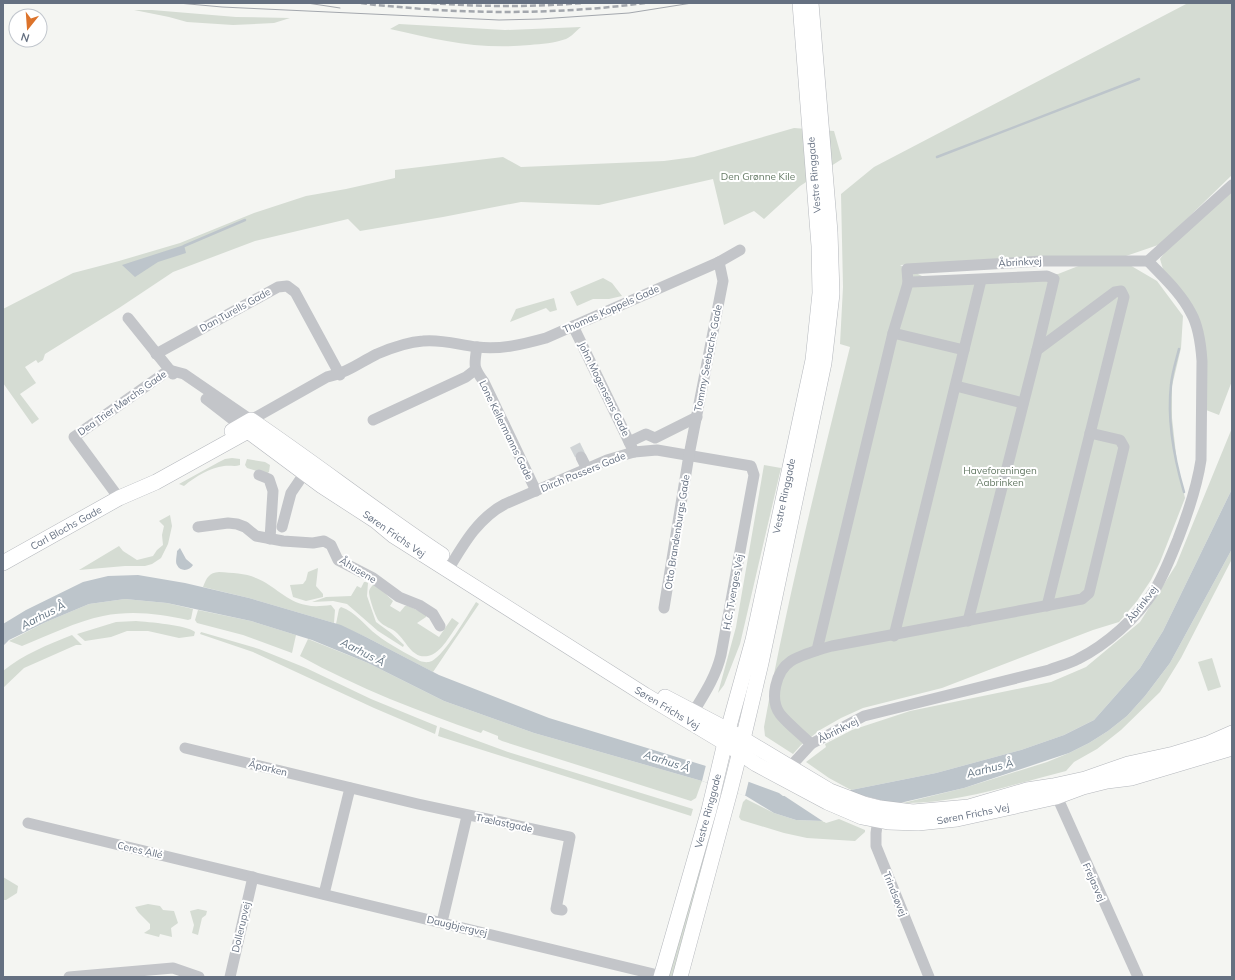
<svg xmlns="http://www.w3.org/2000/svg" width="1235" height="980" viewBox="0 0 1235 980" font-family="Mulish,sans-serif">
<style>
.green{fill:#d5dcd3}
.water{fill:#bdc5cb}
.pier{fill:#f4f5f2}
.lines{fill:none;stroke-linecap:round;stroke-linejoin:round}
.stream{stroke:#bdc5cb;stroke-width:2.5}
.street-tunnel{stroke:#d0d4d6;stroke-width:11;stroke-dasharray:11 5.5;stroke-linecap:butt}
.secondary-casing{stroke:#b5b8bd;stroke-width:16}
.street{stroke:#c3c5c9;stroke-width:11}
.secondary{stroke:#fff;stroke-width:15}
.tram{stroke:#a3a7ad;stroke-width:1}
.rail{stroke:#a3a7ad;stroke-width:2.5;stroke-dasharray:6 3;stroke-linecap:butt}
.labels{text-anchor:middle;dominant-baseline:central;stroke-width:4;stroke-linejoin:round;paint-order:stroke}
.street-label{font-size:10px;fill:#657081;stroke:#fff}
.park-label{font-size:10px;fill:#647964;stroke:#fff}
.water-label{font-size:11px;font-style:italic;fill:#667785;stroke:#fff}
</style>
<rect width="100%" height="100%" fill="#f4f5f2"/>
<!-- green -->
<g class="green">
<path d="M1188,3H1232V175L1161,244L1126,256L900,265L926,278L1058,274L1086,263L1128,264L1157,281L1183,316L1181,348L1172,386V418L1177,463L1185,498L1160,562L1151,580L1137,601L1119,622L1093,630L942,688L863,708L841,718L820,730L801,745L793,754L765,736L764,727C787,599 819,473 850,347L840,344L843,287L841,194L874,167Z"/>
<path d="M134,10H152L236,17L290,18L274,23L233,25L187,22L169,17Z"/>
<path d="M399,24L505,30L581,27C576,31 571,37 566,39C555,43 541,44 530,45C478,50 439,40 390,29Z"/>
<path d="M794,128L834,131L842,159L800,186L764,219L754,211L724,225L713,179L599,205L521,202L443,217L360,231L348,219L255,241L173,272L119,308L45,354L43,360L38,363L36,360L25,367L36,383L20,394L39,419L32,424L3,383V309L73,273L119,261L180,243L254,213L306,196L346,189L395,178V170L503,157L521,167L664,161L694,157Z"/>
<path d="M1232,191V381L1219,415L1206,410L1205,346L1169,276L1163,269L1160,259L1165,252Z"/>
<path d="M603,278L612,283L622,296L609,299H593L577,306L570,292Z"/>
<path d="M554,298L557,310L550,312L546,308L510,322L516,309Z"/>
<path d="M1232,428V489L1163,631L1140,668L1094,720L1064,735L1021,750L936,773L851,790L829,778L806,762L826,747L825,744L852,730L910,711L1051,682L1086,667L1140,622L1176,565Z"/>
<path d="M232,458L240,459V465C235,467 230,465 224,466C210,468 196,476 184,486L179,484L219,462L225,459Z"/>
<path d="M247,459L265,462L270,465L269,472L266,474L247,468L245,465Z"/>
<path d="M764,465L781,468L740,644L724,685L718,693L736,627Z"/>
<path d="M170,515L172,526L168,544L161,558L152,564L145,566H125L79,570L119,546L123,551L137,560L153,556L157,550L163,545L162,535L164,526L159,521Z"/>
<path d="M1232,549V559L1181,658L1160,692L1121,730L1097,749L1074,762L1066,771C1014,784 956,804 903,803L964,788L1047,762L1069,753L1089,743L1108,731L1127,716L1145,696L1170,663Z"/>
<path d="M318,568L316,586L323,594V597L306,601L293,597L290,585L303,584L306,580L308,572Z"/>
<path d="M219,572C232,573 245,573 256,578C274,585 287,602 306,605C314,607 322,606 331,605L335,610L334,623L249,598L203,587C207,577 209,573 219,572Z"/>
<path d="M364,582H366L368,583L367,596L376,622L391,633L404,645L403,647L378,631L347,604L333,601L312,602L326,597L351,596L357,586L361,588Z"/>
<path d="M373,585H376L393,601L390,606L400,612L405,606H408L426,614V617L417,623L439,637L452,618L459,623C451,633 442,653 428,656C412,659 407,642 397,633C392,628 384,627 379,621C376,618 369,598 369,592C369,589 371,587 373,585Z"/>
<path d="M125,599L167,603L193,609L191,619L188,620C159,614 133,610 103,616C77,621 47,636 22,646L9,641L46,622L89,604Z"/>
<path d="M476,602L479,604L433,672L366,637L336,624L339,609L341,607C356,612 365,626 377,635C390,645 406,653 420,661C424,662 427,663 432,661C445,654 467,616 476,602Z"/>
<path d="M198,610L251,621L296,635L292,653L243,635L197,623L195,620Z"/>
<path d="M136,621C148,622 187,625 195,632L194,636L179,638L148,631H127L111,637L85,641L77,634L116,622Z"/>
<path d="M201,632L259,649L306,668L371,699L437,726L435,734L374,708L253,652L200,634Z"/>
<path d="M72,635L82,645H76L24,668L3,688V671C24,654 47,645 72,635Z"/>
<path d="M308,639L368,663L444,701L534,733L702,781L696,798L691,801L502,741L498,739V736L483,730L481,733C420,712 358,688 300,656Z"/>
<path d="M1212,658L1221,687L1208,691L1198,662Z"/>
<path d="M440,727L508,752L693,809L691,816L438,736Z"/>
<path d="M724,779L674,977H666Z"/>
<path d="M746,799L774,813L796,820L823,821L826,823L839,819L865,830V832L855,841L807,838L784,833L741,820L739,817L743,802Z"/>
<path d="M3,877L18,886L17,893L6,900H3Z"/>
<path d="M148,904L160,906L163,910L174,911L178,923L171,928L172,937L160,934L159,937L144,933L150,929V924L138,912L135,907Z"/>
<path d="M198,909L207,911L206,915L202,918L198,935L192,933L194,925L190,911Z"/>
</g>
<!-- water -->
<g class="water">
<path d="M184,245L186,253L158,262L135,277L122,265Z"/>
<path d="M1232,489V549L1170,663L1145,696L1127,716L1108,731L1089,743L1069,753L964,788L823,821L796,820L774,813L746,796L702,781L534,733L444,701L368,663L312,640L251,621L167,603L125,599L89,604L46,622L9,640L3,646V624L26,610L83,582L108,576L138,575L185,583L249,598L341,625L366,637L439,675L549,718L706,766L779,793L783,796L851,790L936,773L1021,750L1064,735L1094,720L1140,668L1163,631Z"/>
<path d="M180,548L186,559L193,565C190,571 180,572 177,565C175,562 177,555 177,551Z"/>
</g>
<!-- pier -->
<g class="pier">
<path d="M706,765L749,780L745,796L702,781Z"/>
<path d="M850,789L851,791L857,794L888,802L880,808L824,822L783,795Z"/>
</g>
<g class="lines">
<!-- stream -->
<g class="stream">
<path d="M937,157L1139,79"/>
<path d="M184,246L245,220"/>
<path d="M1179,349C1176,361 1172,373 1171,385C1167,421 1174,458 1184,492"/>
</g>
<!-- street-tunnel -->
<path class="street-tunnel" d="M575,445L581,457"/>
<defs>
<g id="secondary">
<path d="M232,431L251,420C316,464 377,512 442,555"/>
<path d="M3,563L119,498L156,482L248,431L322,486L376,521L394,536L645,695L725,743L756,764L827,802L862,817L888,822L918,823L957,819L1056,797L1083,787L1107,781L1131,778L1232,748"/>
<path d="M665,697L728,730L830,791L864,804L880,808L913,812L969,807L1027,790L1053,786L1085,779L1128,764L1174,754L1207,744L1232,733"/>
<path d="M661,977L709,810L728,730L753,640L813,360L820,293L819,246L800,3"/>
<path d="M680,977L730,791L743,739L761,663L824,363L832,294L830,232L811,3"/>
</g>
</defs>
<!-- secondary casing -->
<use href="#secondary" class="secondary-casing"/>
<!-- street -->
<g class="street">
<path d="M908,283L907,269L1042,261H1148L1232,185"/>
<path d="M128,318L173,374"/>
<path d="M573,326L634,452"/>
<path d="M893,333L964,350"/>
<path d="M477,347C474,366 473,367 484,382L536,491"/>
<path d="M156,354L278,287L287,286L295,292L340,375"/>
<path d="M169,370L184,374L251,420L327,377C347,373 359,363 377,354C391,348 407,342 423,341C442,339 459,345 477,347C501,350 524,344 546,338L719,262L740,250"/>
<path d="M956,386L1023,403"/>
<path d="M206,399L246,430"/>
<path d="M373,420L466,377L475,370"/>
<path d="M629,442L646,434L655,438L697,417"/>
<path d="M581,457L587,469"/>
<path d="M259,475L269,479L273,491L270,539"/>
<path d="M119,498L74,437L169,370"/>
<path d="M198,527L228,523L237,524L245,527L256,536L283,541L313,543L324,541L331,545L338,560L373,578L399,597L419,605L433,614L440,626"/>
<path d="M282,527L291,493L308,468"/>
<path d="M448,570C463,545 478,518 505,504L607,460L634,452L657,450L751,466L754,475L721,655C716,676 705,693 694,711"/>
<path d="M664,608L689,455L723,281L719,262"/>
<path d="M968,621L1037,350L1115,292L1121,291L1124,297L1047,606"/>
<path d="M894,636L981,280"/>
<path d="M817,650L893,333L908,283L912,282L1047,276L1054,279L1037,350"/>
<path d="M811,744C802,735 787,723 780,714C769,699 776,671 791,661C803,654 818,650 832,646L1082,599L1089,593L1124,447L1120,440L1090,433"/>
<path d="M185,748L418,804L570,837L556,909L562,910"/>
<path d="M790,767L811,744L864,716L1049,670C1059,666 1069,664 1078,659C1106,645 1137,618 1154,591C1164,575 1171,556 1178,539C1188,513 1197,487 1201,460L1202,361C1201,346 1199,327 1191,313C1181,293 1163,277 1148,261"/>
<path d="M1054,790L1138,977"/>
<path d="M879,812L876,833V846L929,977"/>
<path d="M28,823L662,976"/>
<path d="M324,894L350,788"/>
<path d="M442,922L467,816"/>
<path d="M69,977L173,968L199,977"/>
<path d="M230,977L253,877"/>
</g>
<!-- secondary -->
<use href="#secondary" class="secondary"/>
<!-- tram -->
<g class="tram">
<path d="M178,3L222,7L499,20L540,19L629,13L692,3"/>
<path d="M307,3L340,8"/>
</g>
<!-- rail -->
<g class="rail">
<path d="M361,3C381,6 401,7 422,9C496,14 570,13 645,3"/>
<path d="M431,3C481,7 533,7 583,3"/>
</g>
</g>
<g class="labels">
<!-- street labels -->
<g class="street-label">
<text transform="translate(814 175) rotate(-95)">Vestre Ringgade</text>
<text transform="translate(1020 262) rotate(-3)">Åbrinkvej</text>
<text transform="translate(611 309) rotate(-24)">Thomas Koppels Gade</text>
<text transform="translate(235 310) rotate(-29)">Dan Turells Gade</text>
<text transform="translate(708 358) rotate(-79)">Tommy Seebachs Gade</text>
<text transform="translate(604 389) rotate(64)">John Mogensens Gade</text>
<text transform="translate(122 403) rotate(-35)">Dea Trier Mørchs Gade</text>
<text transform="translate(506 430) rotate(64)">Lone Kellermanns Gade</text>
<text transform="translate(583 472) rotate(-22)">Dirch Passers Gade</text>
<text transform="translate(784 496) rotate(-78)">Vestre Ringgade</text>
<text transform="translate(66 528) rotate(-29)">Carl Blochs Gade</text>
<text transform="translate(677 532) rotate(-81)">Otto Brandenburgs Gade</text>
<text transform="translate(394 534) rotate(35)">Søren Frichs Vej</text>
<text transform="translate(358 570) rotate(31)">Åhusene</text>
<text transform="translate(733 592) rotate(-80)">H.C. Tvenges Vej</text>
<text transform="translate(1142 604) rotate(-52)">Åbrinkvej</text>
<text transform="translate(667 708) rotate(31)">Søren Frichs Vej</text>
<text transform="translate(838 730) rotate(-27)">Åbrinkvej</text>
<text transform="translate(268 768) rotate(14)">Åparken</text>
<text transform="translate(708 811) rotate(-75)">Vestre Ringgade</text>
<text transform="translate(973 814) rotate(-11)">Søren Frichs Vej</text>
<text transform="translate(504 823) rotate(12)">Trælastgade</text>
<text transform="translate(140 850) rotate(13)">Ceres Allé</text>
<text transform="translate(1094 882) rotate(66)">Frejasvej</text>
<text transform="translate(895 894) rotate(68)">Trindsøvej</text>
<text transform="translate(457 926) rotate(13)">Daugbjergvej</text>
<text transform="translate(241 927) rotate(-77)">Dollerupvej</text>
</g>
<!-- park labels -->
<g class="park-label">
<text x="758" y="176">Den Grønne Kile</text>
<text x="1000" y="470">Haveforeningen<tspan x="1000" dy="12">Aabrinken</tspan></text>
</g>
<!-- water labels -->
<g class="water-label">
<text transform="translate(43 615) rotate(-27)">Aarhus Å</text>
<text transform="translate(363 652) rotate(27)">Aarhus Å</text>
<text transform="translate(667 761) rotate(18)">Aarhus Å</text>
<text transform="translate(990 768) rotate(-14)">Aarhus Å</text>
</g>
</g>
<!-- border -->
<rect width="1235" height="980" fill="none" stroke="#657081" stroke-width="8"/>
<!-- north arrow -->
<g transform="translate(28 28) rotate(197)"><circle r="19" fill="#ffffff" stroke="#c1c6cd"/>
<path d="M0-3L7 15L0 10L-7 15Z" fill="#dc732b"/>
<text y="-6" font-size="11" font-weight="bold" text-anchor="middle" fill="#657081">N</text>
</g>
</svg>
